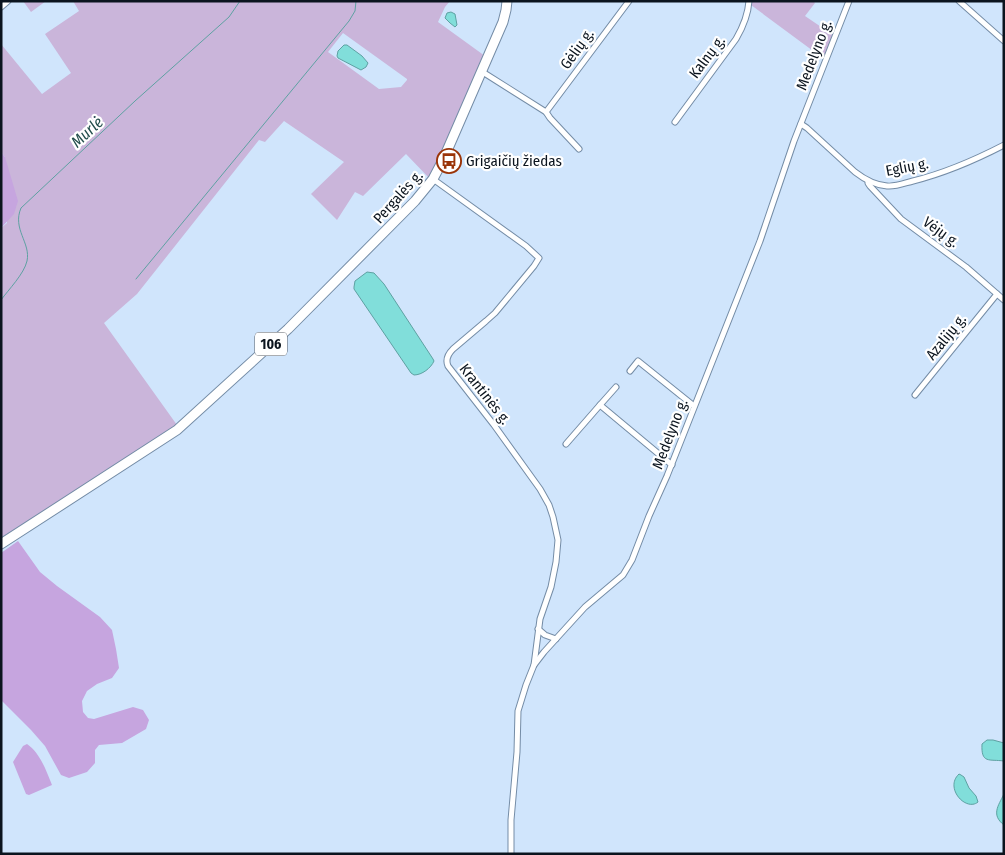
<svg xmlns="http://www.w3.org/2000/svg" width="1005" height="855" viewBox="0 0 1005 855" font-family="'Fira Sans Condensed',sans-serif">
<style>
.green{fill:#cab5da;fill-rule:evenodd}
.forest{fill:#c6a5df}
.water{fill:#81deda;stroke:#5ea1a2}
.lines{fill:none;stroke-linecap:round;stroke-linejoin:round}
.stream{stroke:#5ea1a2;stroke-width:1}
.street-casing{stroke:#748ca6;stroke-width:7}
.primary-casing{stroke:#748ca6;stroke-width:11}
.street{stroke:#fff;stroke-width:5}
.primary{stroke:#fff;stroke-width:9}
.labels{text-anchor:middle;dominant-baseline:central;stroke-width:4.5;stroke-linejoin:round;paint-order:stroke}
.shield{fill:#fff;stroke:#545a62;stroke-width:1}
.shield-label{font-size:14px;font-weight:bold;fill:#0b141e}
.street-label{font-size:15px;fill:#0b141e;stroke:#fff}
.poi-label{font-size:15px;fill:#0b141e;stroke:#fff;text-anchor:start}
.water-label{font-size:16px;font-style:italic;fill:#234e4c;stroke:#fff}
</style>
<rect width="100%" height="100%" fill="#d0e5fc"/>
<!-- green -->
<g class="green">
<path d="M23,1H46L31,12Z"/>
<path d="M73,1H450L445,7L438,22L485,56L430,179L406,154L363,196L355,192L337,220L311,194L344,162L284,121L265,142L259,140L137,294L104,323L177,425L2,539L1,228L7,223L5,157L1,152V44L42,94L71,73L45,34L79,11ZM343,33L407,79V80L401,87L379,89L328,52Z"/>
<path d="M751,1H813L815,3L805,16L833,35L824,59L751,5Z"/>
</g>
<!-- forest -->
<g class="forest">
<path d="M1,152L5,157L18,201L14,214L1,228Z"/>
<path d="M18,541L40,572L57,586L100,617L112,630L116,649L119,668L112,678L97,684L87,691L82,701L83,712L88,718L94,719L133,707L143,710L149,720L146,729L122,743L99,745L95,750V763L87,772L69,778L61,775L45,746L31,730L1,700V553Z"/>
<path d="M27,744C40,753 46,770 52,785L29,795L26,794L13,762L23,746Z"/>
</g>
<!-- water -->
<g class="water">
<path d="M451,12L455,14L457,25L455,27L450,23L445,18L447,13Z"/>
<path d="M344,45H347L362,56L368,63L366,67L361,70L338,58L337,56L338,51Z"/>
<path d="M367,272L374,273L384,284L433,359L434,361C431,368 422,375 414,375L411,373L354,289V287L355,281Z"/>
<path d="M987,740H993L1004,743V761C989,759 981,764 982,744Z"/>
<path d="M959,774L961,775L964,777L969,788L976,796L978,802C966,812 944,788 959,774Z"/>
<path d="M1004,794V825C991,815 998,806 1004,794Z"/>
</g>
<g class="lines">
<!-- stream -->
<g class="stream">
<path d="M136,279L349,21L355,11L356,1"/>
<path d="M1,300C9,289 24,274 27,261C31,243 12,229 21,208L135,101L229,17L240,1"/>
</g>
<defs>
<g id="street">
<path d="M959,1L1004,41"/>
<path d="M1,7L8,1"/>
<path d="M481,71L546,112L550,118L579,149"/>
<path d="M546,112L629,1"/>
<path d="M675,122L736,39C743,27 748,16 749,1"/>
<path d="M801,124L807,128L855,172C864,179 874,185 887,186C895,187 905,183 913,181C945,173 975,160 1004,145"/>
<path d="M433,179L526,246L539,258L534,266L495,313L486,321L453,349C448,354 445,359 448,366L494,425L540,489L549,505L553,517L558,540L556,562L551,587L540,619L534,665"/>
<path d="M868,181V183L870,186L901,219L966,267L1004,300"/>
<path d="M630,371L638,361L694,406"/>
<path d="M616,387L600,405L672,465"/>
<path d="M915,395L997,294"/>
<path d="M566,444L600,405"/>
<path d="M538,629L545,635L556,639"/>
<path d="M511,854V820L517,752L518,711L526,685L534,665L544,652L585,607L623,575L632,560L649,516L667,476L760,241L794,141L849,1"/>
</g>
<path id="primary" d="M1,544L177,430L288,329L415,201L433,179L443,160L503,22L506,10L507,1"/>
</defs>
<!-- street casing -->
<use href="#street" class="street-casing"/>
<!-- primary casing -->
<use href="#primary" class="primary-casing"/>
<!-- street -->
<use href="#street" class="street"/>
<!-- primary -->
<use href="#primary" class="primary"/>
</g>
<!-- icons -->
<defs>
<symbol id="bus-ring" viewBox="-11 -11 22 22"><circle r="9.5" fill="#fff" stroke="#9a3408" stroke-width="1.5"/><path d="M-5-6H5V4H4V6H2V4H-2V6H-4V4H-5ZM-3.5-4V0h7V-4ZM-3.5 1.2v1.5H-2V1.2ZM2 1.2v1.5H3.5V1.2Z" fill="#9a3408"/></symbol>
</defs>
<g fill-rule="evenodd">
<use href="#bus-ring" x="435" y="147" width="28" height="28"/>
</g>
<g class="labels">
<!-- shield labels -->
<rect class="shield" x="255" y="332.5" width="32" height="23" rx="4"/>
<g class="shield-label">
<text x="271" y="344">106</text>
</g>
<!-- street labels -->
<g class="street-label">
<text transform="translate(577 49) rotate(-54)">Gėlių g.</text>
<text transform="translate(814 55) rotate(-69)">Medelyno g.</text>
<text transform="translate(707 57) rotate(-53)">Kalnų g.</text>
<text transform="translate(907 167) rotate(-11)">Eglių g.</text>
<text transform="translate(398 197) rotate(-48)">Pergalės g.</text>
<text transform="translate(941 232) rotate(36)">Vėjų g.</text>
<text transform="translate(946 337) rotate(-51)">Azalijų g.</text>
<text transform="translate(485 394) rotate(52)">Krantinės g.</text>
<text transform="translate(670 434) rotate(-69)">Medelyno g.</text>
</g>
<!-- poi labels -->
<g class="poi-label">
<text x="466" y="161">Grigaičių žiedas</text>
</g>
<!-- water labels -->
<g class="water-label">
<text transform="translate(87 132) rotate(-43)">Murlė</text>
</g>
</g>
<!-- border -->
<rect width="1005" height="855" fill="none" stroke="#0b141e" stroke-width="5"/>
</svg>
